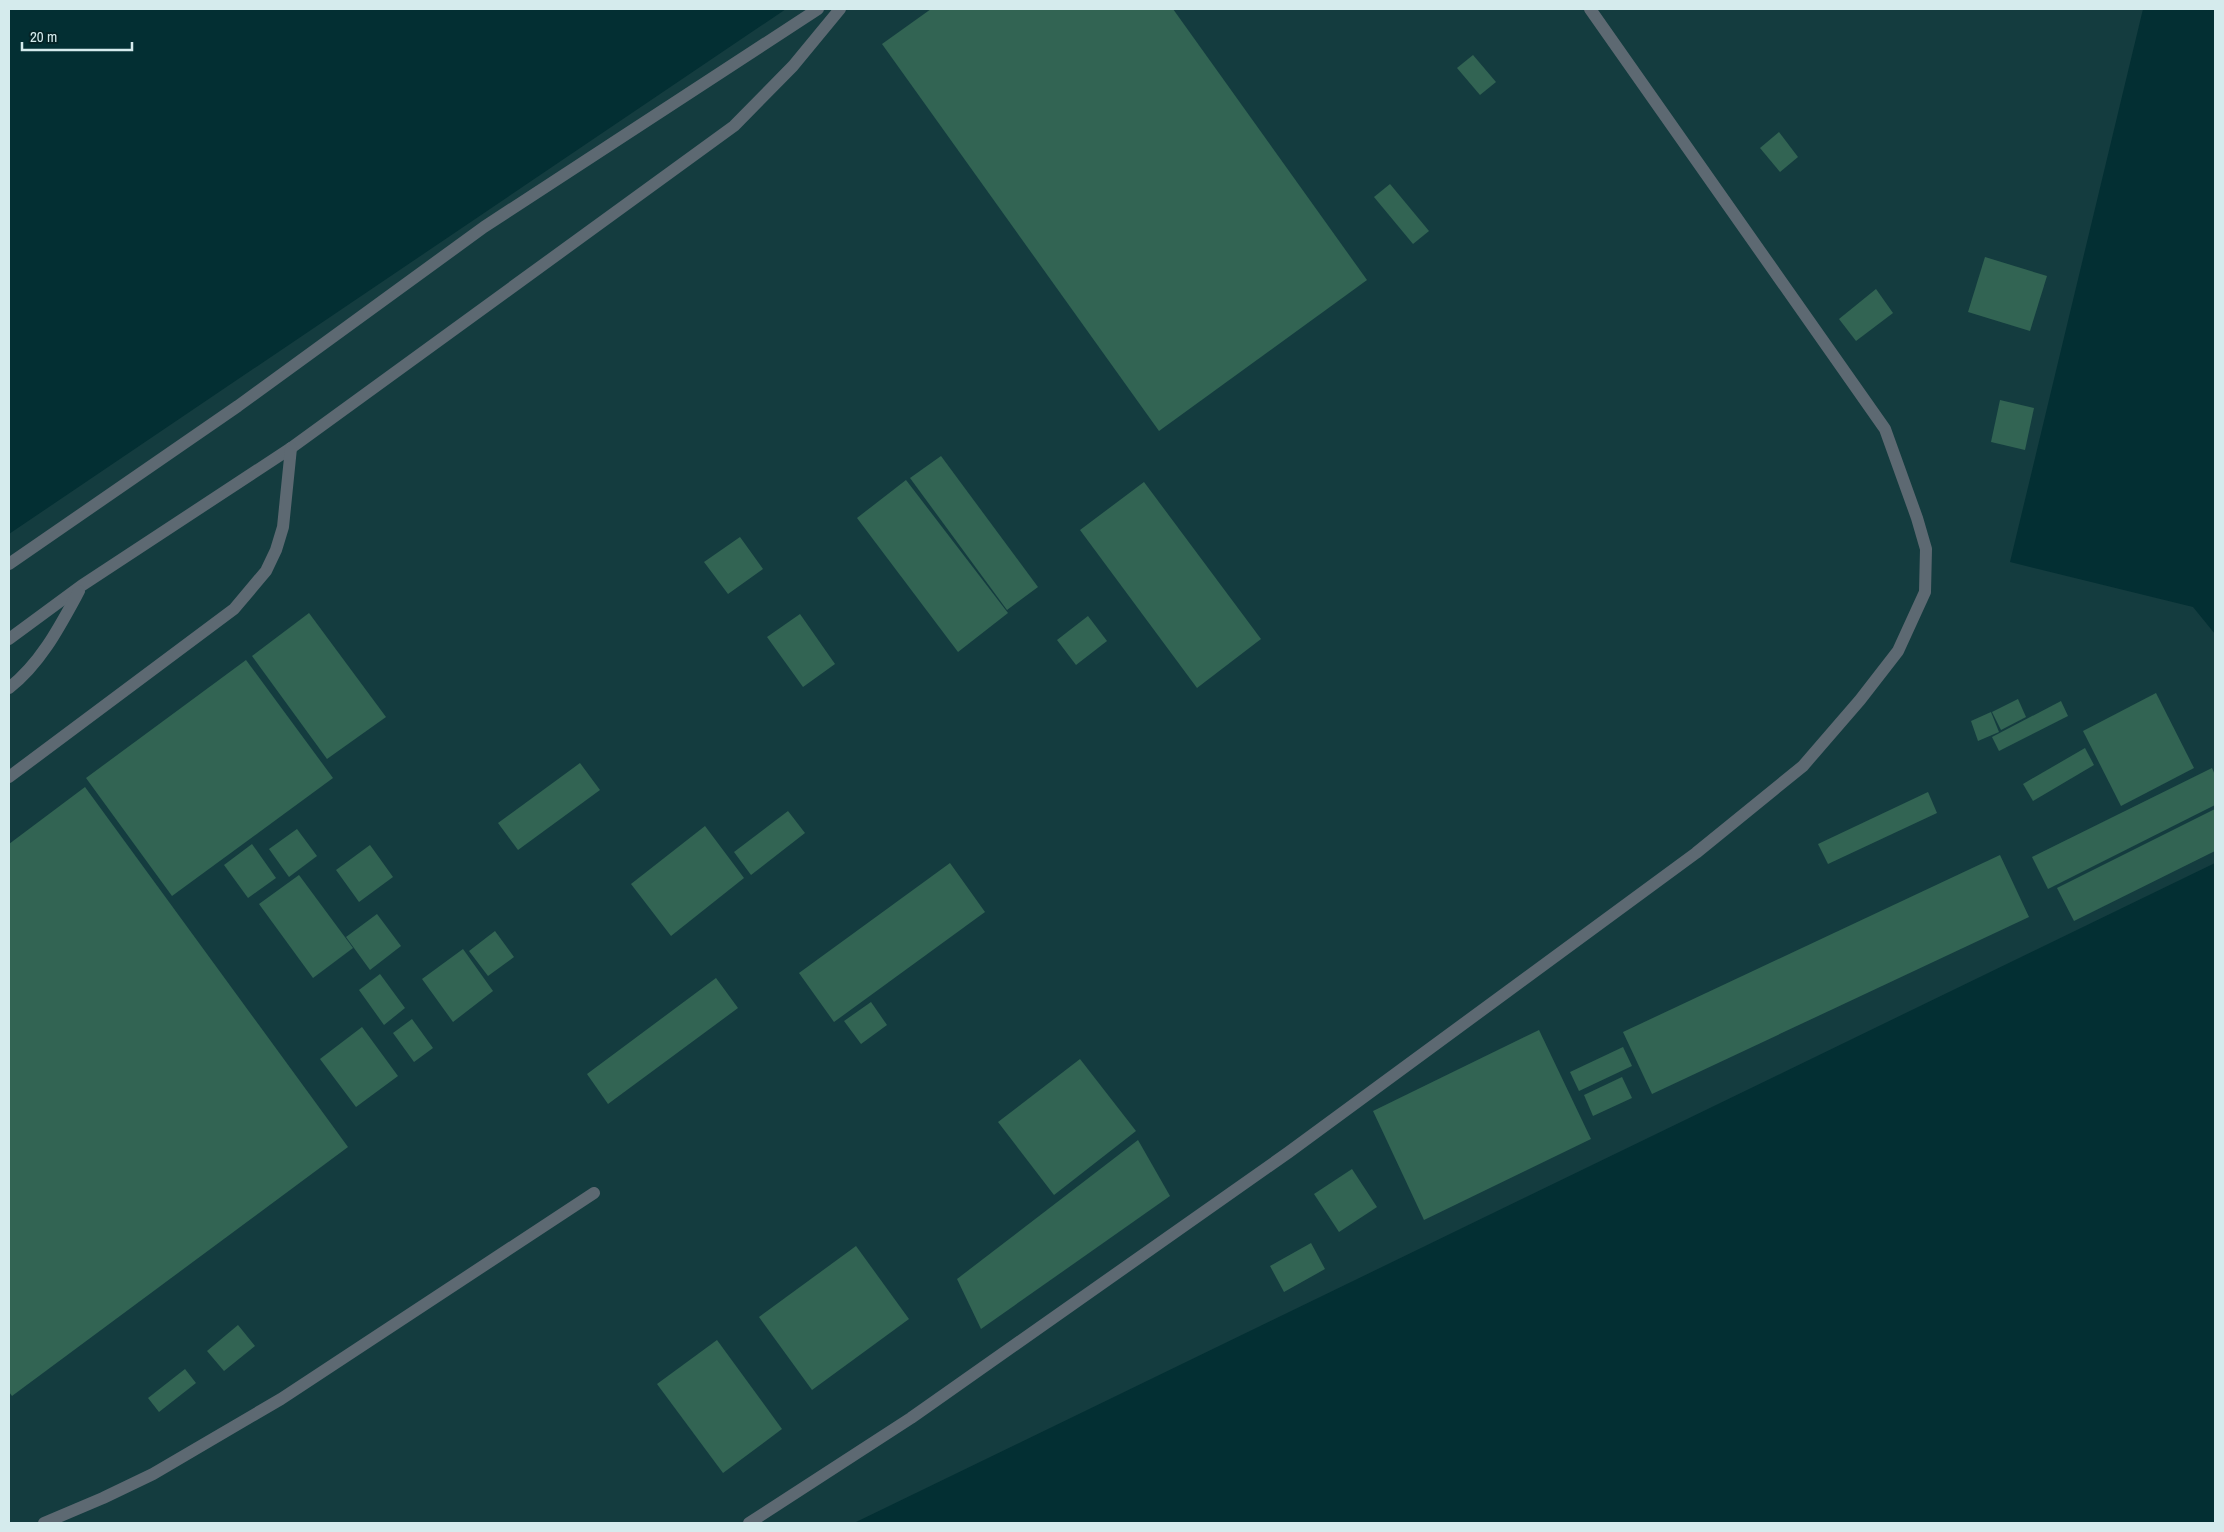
<svg xmlns="http://www.w3.org/2000/svg" width="2224" height="1532" viewBox="0 0 2224 1532" font-family="'Archivo Narrow',sans-serif">
<style>
.built{fill:#143c3f}
.building{fill:#326453}
.lines{fill:none;stroke-linecap:round;stroke-linejoin:round}
.lane{stroke:#5d6972;stroke-width:12}
</style>
<rect width="100%" height="100%" fill="#032f33"/>
<!-- built -->
<path class="built" d="M786,9H2143L2010,562L2193,607L2215,634V863L854,1523H9V534Z"/>
<!-- building -->
<g class="building">
<path d="M931,9H1173L1367,280L1159,431L882,44Z"/>
<path d="M1473,55L1496,82L1480,95L1457,68Z"/>
<path d="M1779,132L1798,157L1780,172L1760,148Z"/>
<path d="M1390,184L1429,231L1413,244L1374,197Z"/>
<path d="M1985,257L2047,276L2030,331L1968,312Z"/>
<path d="M1876,289L1893,313L1856,341L1839,319Z"/>
<path d="M2000,400L2034,408L2025,450L1991,442Z"/>
<path d="M941,456L1038,587L1007,610L910,478Z"/>
<path d="M906,480L1008,613L958,652L857,518Z"/>
<path d="M1144,482L1261,639L1197,688L1080,530Z"/>
<path d="M740,537L763,569L728,594L704,562Z"/>
<path d="M309,613L386,717L327,759L252,656Z"/>
<path d="M800,614L835,664L803,687L767,637Z"/>
<path d="M1088,616L1107,641L1076,665L1057,640Z"/>
<path d="M246,660L333,778L172,896L86,778Z"/>
<path d="M2156,693L2194,768L2121,806L2083,731Z"/>
<path d="M2018,699L2026,717L2001,730L1992,712Z"/>
<path d="M2061,701L2068,716L1999,751L1992,737Z"/>
<path d="M1991,712L1999,732L1978,741L1971,721Z"/>
<path d="M2085,748L2094,765L2033,801L2023,784Z"/>
<path d="M580,763L600,790L518,850L498,823Z"/>
<path d="M2212,768L2215,775V805L2048,889L2032,857Z"/>
<path d="M85,787L348,1147L12,1396L9,1392V844Z"/>
<path d="M1928,792L1937,813L1828,864L1818,844Z"/>
<path d="M2215,809V851L2074,921L2057,888Z"/>
<path d="M788,811L805,833L751,875L734,852Z"/>
<path d="M705,826L744,878L671,936L631,884Z"/>
<path d="M297,829L317,856L289,877L269,849Z"/>
<path d="M252,844L276,878L248,898L224,865Z"/>
<path d="M370,845L393,877L359,902L336,870Z"/>
<path d="M2000,855L2029,917L1652,1094L1623,1032Z"/>
<path d="M950,863L985,912L834,1022L799,973Z"/>
<path d="M299,875L353,948L313,978L259,904Z"/>
<path d="M377,914L401,946L370,970L346,937Z"/>
<path d="M495,931L514,957L488,976L469,951Z"/>
<path d="M463,949L493,991L453,1022L422,979Z"/>
<path d="M380,974L405,1008L384,1025L359,990Z"/>
<path d="M716,978L738,1008L608,1104L587,1074Z"/>
<path d="M871,1002L887,1025L861,1044L844,1021Z"/>
<path d="M412,1019L433,1048L414,1062L393,1033Z"/>
<path d="M362,1027L398,1076L356,1107L320,1059Z"/>
<path d="M1539,1030L1591,1139L1424,1220L1373,1111Z"/>
<path d="M1623,1047L1632,1066L1579,1091L1570,1072Z"/>
<path d="M1080,1059L1136,1131L1054,1195L998,1122Z"/>
<path d="M1622,1077L1632,1098L1593,1116L1584,1095Z"/>
<path d="M1138,1140L1170,1196L981,1329L957,1279Z"/>
<path d="M1352,1169L1377,1207L1339,1232L1314,1194Z"/>
<path d="M1311,1243L1325,1269L1284,1292L1270,1266Z"/>
<path d="M856,1246L909,1319L812,1390L759,1317Z"/>
<path d="M238,1325L255,1346L224,1371L207,1351Z"/>
<path d="M717,1340L782,1429L723,1473L657,1384Z"/>
<path d="M185,1369L196,1383L159,1412L148,1398Z"/>
</g>
<g class="lines">
<!-- lane -->
<g class="lane">
<path d="M9,564L238,406L484,227L818,9"/>
<path d="M9,639L81,586L291,448L734,126L793,66L840,9"/>
<path d="M9,688C41,663 60,626 79,591"/>
<path d="M9,777L234,609L266,571L276,550L283,527L291,448"/>
<path d="M44,1523L103,1498L153,1474L281,1399L594,1193"/>
<path d="M749,1523L911,1418L1289,1152L1696,853L1803,766L1860,700L1898,651L1925,592L1926,549L1917,518L1885,429L1590,9"/>
</g>
</g>
<!-- border -->
<rect width="2224" height="1532" fill="none" stroke="#d5ebed" stroke-width="20"/>
<!-- scale -->
<path d="M22 42v8h110v-8" fill="none" stroke="#d5ebed" stroke-width="2.5"/>
<text x="30" y="42" font-size="15" fill="#d5ebed" stroke="#052427" stroke-width="4" paint-order="stroke">20 m</text>
</svg>
